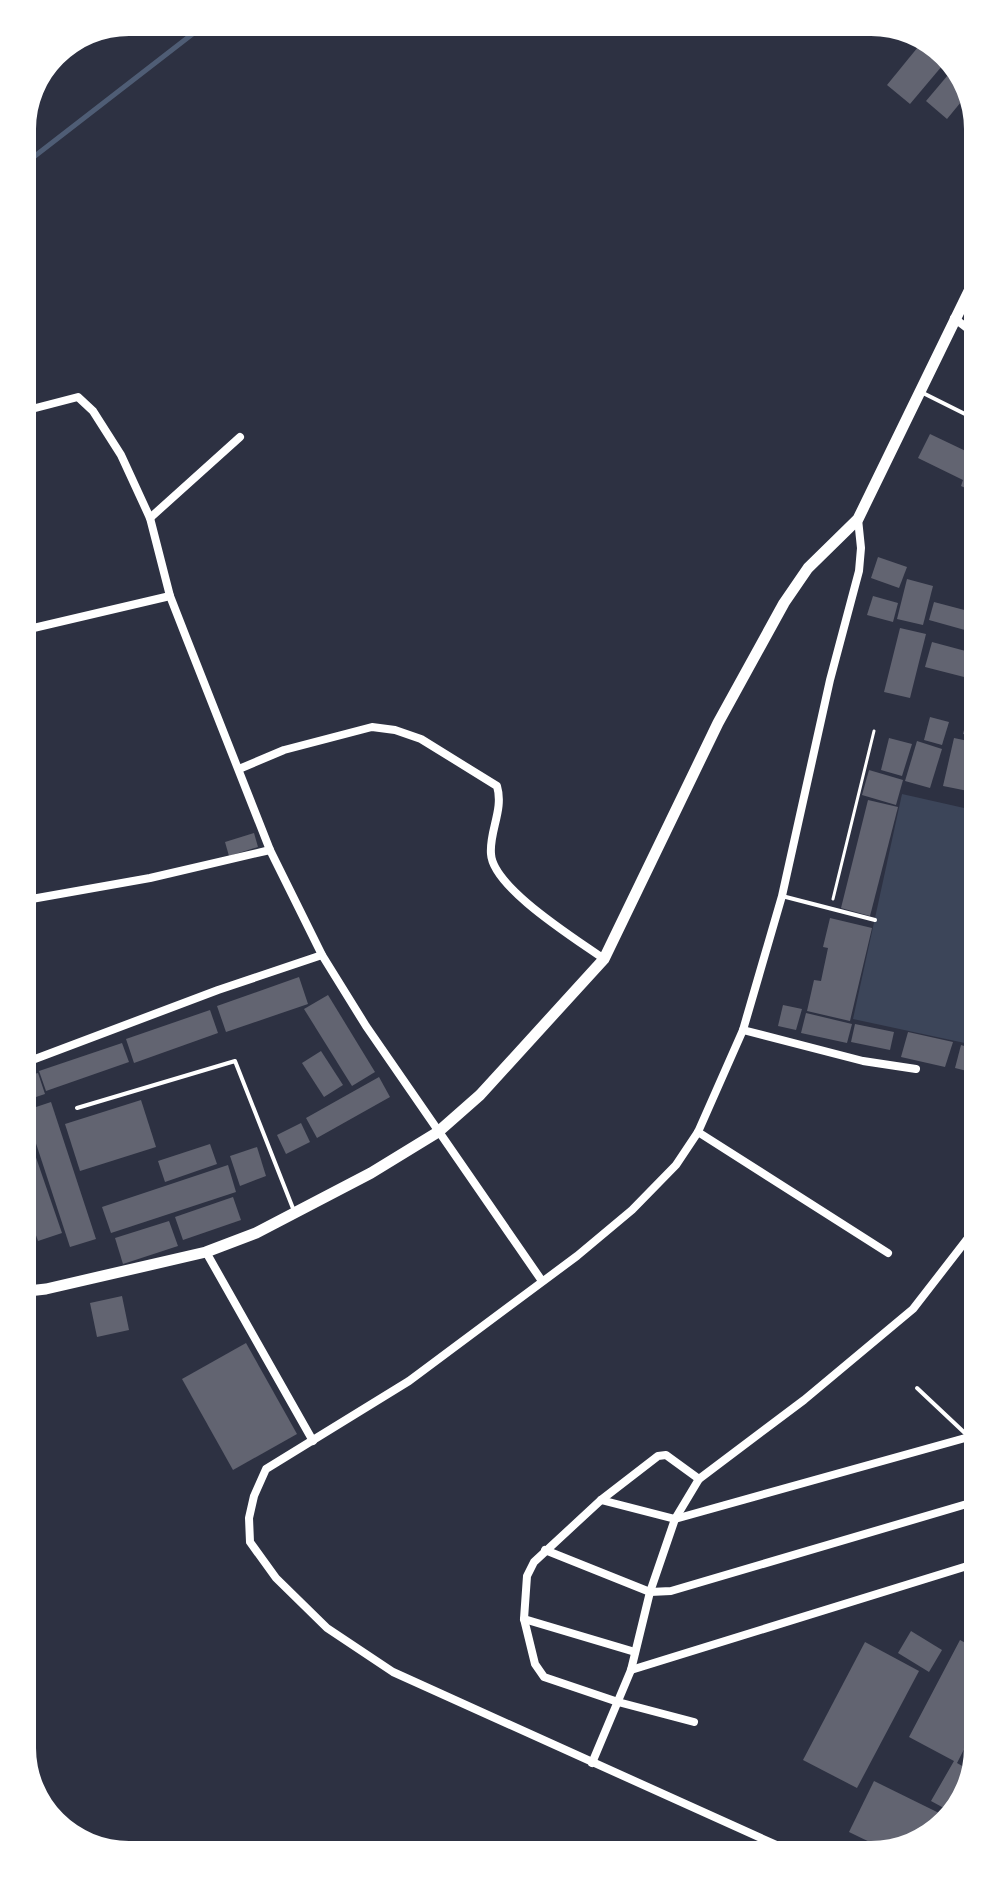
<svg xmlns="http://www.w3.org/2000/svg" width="1000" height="1877" viewBox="0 0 1000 1877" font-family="'Work Sans',sans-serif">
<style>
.green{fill:#3c4559}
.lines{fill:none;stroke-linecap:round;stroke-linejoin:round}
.stream{stroke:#4f5d75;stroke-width:5}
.building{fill:#626471}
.path{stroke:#fff;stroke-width:3}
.service{stroke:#fff;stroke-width:4}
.minor{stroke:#fff;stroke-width:8}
.tertiary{stroke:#fff;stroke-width:11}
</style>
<rect width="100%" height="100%" fill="#2d3142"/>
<!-- green -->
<path class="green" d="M902,794L973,810L974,1045L853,1019Z"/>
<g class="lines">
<!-- stream -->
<path class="stream" d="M22,166L208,22"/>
</g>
<!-- building -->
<g class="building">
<path d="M918,47L942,66L910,104L887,85Z"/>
<path d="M953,69L970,88V91L947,119L926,101Z"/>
<path d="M930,434L972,454V491L961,486L963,480L918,458Z"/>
<path d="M878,557L907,567L899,588L871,578Z"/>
<path d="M907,579L933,586L923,625L897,619Z"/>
<path d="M873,596L898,603L893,622L867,615Z"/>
<path d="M934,602L972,612V632L929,620Z"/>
<path d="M900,628L926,634L910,698L884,692Z"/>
<path d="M932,642L973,653L968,678L925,667Z"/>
<path d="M969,710L973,711V736L963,734Z"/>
<path d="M930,717L949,722L942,745L924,740Z"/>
<path d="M889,738L912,744L902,776L881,770Z"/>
<path d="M954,738L973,742V792L943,786Z"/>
<path d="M917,741L942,749L930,788L905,781Z"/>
<path d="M869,770L903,780L896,805L862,795Z"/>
<path d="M868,800L898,807L870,916L841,908Z"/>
<path d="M254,833L258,847L229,856L225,842Z"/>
<path d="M830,918L872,928L850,1021L807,1011L814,980L821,981L828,948L823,947Z"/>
<path d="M299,977L308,1004L226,1032L217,1006Z"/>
<path d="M328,995L375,1072L352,1086L304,1009Z"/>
<path d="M783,1005L802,1009L796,1030L778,1026Z"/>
<path d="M210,1010L218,1033L134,1063L126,1039Z"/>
<path d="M806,1013L852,1024L847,1043L801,1033Z"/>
<path d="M855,1024L894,1032L890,1050L851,1042Z"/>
<path d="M908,1032L953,1042L945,1067L901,1057Z"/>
<path d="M122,1043L129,1062L46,1091L39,1071Z"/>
<path d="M961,1045L974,1049L975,1073L955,1068Z"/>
<path d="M321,1051L343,1085L324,1097L302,1063Z"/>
<path d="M38,1073L45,1094L27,1100V1076Z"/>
<path d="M379,1077L390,1097L317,1138L306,1118Z"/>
<path d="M141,1100L156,1147L80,1171L65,1124Z"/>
<path d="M51,1102L96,1239L70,1247L27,1116V1110Z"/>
<path d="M301,1123L310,1142L286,1154L277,1135Z"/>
<path d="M31,1143L62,1233L38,1241L28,1212L27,1145Z"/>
<path d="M210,1144L217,1164L165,1182L158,1161Z"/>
<path d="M257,1147L266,1176L240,1186L230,1156Z"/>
<path d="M228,1165L236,1192L111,1233L102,1207Z"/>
<path d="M233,1197L241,1220L183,1240L175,1217Z"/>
<path d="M169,1221L178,1246L123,1264L115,1238Z"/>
<path d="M122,1296L129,1330L97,1337L90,1303Z"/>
<path d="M246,1343L297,1434L233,1470L182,1379Z"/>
<path d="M911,1631L942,1650L929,1672L898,1653Z"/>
<path d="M960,1640L977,1649L978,1722L957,1763L971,1771L960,1807L953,1813L931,1801L954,1761L909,1737Z"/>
<path d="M865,1642L919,1671L857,1788L803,1760Z"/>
<path d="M874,1781L939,1813L929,1833L912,1847H880L849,1832Z"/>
</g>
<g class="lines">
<!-- path -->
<path class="path" d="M833,899L874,731"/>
<!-- service -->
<g class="service">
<path d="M921,392L971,417"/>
<path d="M782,896L875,920"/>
<path d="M77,1108L235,1061L294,1211"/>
<path d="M917,1388L968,1436"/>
</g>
<!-- minor -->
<g class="minor">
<path d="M954,318L971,331"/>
<path d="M24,411L78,397L93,411L121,455L150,518L170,596L186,637L270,850L322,955L366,1026L542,1281"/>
<path d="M150,518L240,437"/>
<path d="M25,630L170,596"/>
<path d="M239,769L284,750L372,727L395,730L421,739L497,786C504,810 489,831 491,854C493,888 576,939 604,959"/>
<path d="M26,900L150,878L270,850"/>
<path d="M743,1030L863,1061L916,1069"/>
<path d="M27,1062L218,990L322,955"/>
<path d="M698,1132L888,1253"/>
<path d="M206,1252L313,1441"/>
<path d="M601,1500L675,1519L976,1435"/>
<path d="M545,1550L650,1592L671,1591L977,1501"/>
<path d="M524,1619L635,1652"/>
<path d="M631,1670L977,1563"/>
<path d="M694,1722L618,1702L544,1677L535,1664L524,1619L527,1576L534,1562L601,1500L658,1456L666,1455L699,1479"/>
<path d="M592,1763L631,1670L650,1592L675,1519L699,1479L804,1400L913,1309L975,1229"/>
<path d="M783,1848L393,1672L327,1628L276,1578L250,1542L249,1518L254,1496L266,1469L409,1381L577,1256L632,1210L676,1165L698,1132L743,1030L782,896L830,680L859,571L861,548L858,519"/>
</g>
<!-- tertiary -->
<path class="tertiary" d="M28,1291L46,1289L206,1252L256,1233L371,1173L438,1132L480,1095L604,959L718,723L784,603L808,568L858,519L971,287"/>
</g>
<!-- crop -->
<path d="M0 0H1000V1877H0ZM129 36H871A93 93 0 0 1 964 129V1748A93 93 0 0 1 871 1841H129A93 93 0 0 1 36 1748V129A93 93 0 0 1 129 36Z" fill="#fff" fill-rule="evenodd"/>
</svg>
